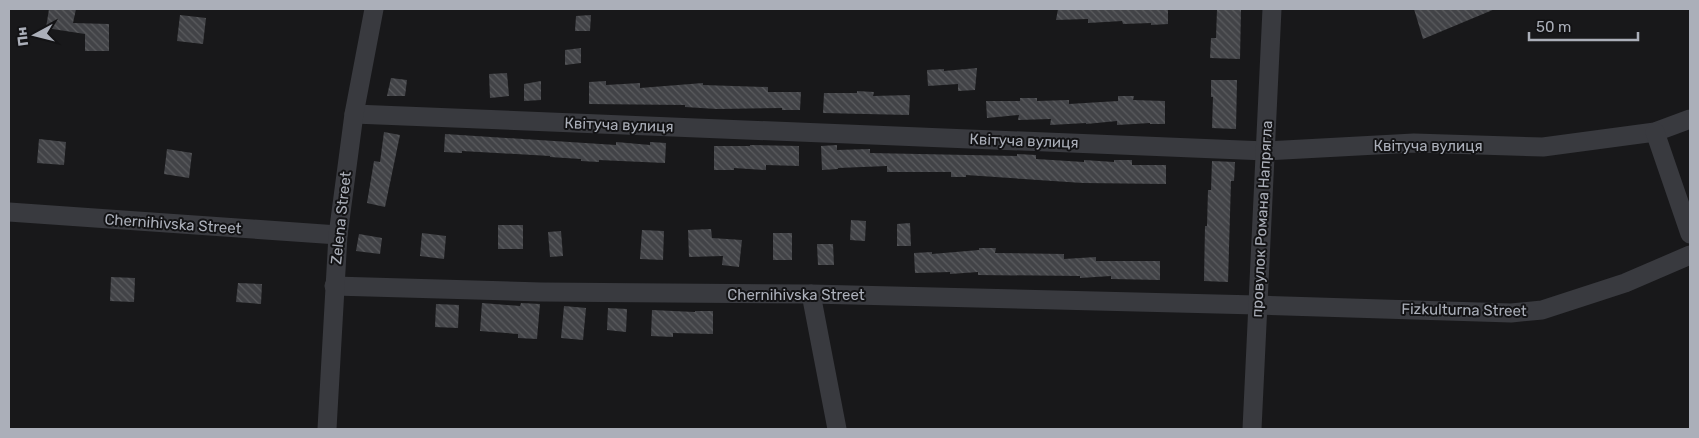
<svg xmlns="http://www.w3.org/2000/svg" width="1699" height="438" viewBox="0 0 1699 438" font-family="Rubik,sans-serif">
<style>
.building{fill:url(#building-back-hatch)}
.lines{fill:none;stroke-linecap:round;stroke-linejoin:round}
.minor{stroke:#393a3f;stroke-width:19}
.labels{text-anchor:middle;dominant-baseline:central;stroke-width:4;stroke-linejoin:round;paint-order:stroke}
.street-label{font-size:15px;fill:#abafb9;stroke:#131315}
</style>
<defs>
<pattern id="building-back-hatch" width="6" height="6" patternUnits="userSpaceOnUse" patternTransform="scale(1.25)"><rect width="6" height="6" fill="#424347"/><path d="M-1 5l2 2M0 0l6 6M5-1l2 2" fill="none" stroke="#5b5c5f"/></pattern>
</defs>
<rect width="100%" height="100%" fill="#18181a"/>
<!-- building -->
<g class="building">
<path d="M49,9H76L73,23L109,24V51H85V34L46,28Z"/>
<path d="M1058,9H1168V24L1151,25V23L1123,24L1122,21L1088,23V19L1056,20Z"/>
<path d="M1217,9H1241L1240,59L1210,58L1211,38H1216Z"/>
<path d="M1414,9H1495L1423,39Z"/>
<path d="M180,15L206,18L203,44L177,41Z"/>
<path d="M591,15L590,31H575L576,16Z"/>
<path d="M581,48V63L565,65V50Z"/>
<path d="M977,68L975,90L958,91V84L928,86L927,70L944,69V71Z"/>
<path d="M507,73L509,96L490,98L489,74Z"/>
<path d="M391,78L407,80L405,96H387Z"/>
<path d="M1211,80H1237L1236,129L1212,128L1213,97H1211Z"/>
<path d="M541,81V100L524,101V84Z"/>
<path d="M606,81V85L640,83V88L703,83V85L768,87V92H801L800,110H782V108L717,109L685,107V105L589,104V82Z"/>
<path d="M857,91L874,92L873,96L910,95L909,115L823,113L824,93H857Z"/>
<path d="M1118,96H1134L1133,100L1165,101V124H1150V123L1117,125V121L1086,124V123L1050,125L1051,119L1018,120L1019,115L987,118L986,101H1020V98H1037V101L1069,100V104L1118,101Z"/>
<path d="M384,132L400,135L385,207L367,203L374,161L380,162Z"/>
<path d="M445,134L616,145V142L650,145V142L666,143L665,163L599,160V162L581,161V159L550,157V156L516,154L462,151V153L444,152Z"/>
<path d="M39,139L66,142L64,165L37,163Z"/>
<path d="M750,145L799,146V166L766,165V170L734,168V170H714V146H750Z"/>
<path d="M837,145V150L870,149V153L1017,156V154L1036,155V159L1084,162V160L1114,162V160H1132V165H1166V184L1083,183L966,175V177H951V172H887V166L838,168V169L822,170L821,146Z"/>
<path d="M167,149L192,153L189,178L164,174Z"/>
<path d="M1212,161L1235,162L1234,181H1231L1228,282L1204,281L1205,226H1207L1208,190H1211Z"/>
<path d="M851,220L866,221L865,241L850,240Z"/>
<path d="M910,223L911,246H897V224Z"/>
<rect x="498" y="225" width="25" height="24"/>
<path d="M711,229L712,238L742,240L739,267L722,265L723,256L689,257L688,230Z"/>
<path d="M642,230L664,231L663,260L640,259Z"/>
<path d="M561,231L563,256L550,257L548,232Z"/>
<path d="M422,233L446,236L444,259L420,256Z"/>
<rect x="773" y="233" width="19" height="27"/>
<path d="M359,234L382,238L380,254L356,251Z"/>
<path d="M817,244H833L834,265H818Z"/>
<path d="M979,248H996L995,253L1064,254V259L1096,257V261H1160V280L1111,279V276L1080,278V276L978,275V272L950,274V272L915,273L914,253L932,252V254L979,250Z"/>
<path d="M111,277L135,278L134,302L110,301Z"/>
<path d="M238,283L262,284L261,304L236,302Z"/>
<path d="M482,303L520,306L521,303L540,304L537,339L518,338V334L480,331Z"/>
<path d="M436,304L459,305L458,328L435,327Z"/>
<path d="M564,306L586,308L583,340L561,338Z"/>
<path d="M608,308L627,309L626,332L607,330Z"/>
<path d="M652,310L695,312V311H713V334L673,333V337L651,336Z"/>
</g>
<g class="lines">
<!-- minor -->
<g class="minor">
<path d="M354,114L1266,151L1414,143L1543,147L1655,132L1690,119"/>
<path d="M1655,132L1690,234"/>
<path d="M9,212L338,235"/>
<path d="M334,286L541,292L811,294L1257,305L1511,313L1542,310L1625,283L1690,255"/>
<path d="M811,294L837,429"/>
<path d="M327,429L338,235L354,114L374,9"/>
<path d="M1252,429L1272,9"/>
</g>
</g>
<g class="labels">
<!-- street labels -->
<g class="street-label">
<text transform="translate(619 125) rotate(2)">Квітуча вулиця</text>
<text transform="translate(1024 141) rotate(2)">Квітуча вулиця</text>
<text x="1428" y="146">Квітуча вулиця</text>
<text transform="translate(341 218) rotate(-84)">Zelena Street</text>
<text transform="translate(1262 219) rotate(-87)">провулок Романа Напрягла</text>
<text transform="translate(173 224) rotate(4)">Chernihivska Street</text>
<text x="796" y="295">Chernihivska Street</text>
<text transform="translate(1464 310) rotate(1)">Fizkulturna Street</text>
</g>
</g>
<!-- border -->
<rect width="1699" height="438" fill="none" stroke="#abafb9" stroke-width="20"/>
<!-- north arrow -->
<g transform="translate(35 35) rotate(263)" stroke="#131315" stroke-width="4" paint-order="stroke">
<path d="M0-4L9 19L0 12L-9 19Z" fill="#abafb9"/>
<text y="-8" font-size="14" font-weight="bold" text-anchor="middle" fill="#abafb9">Пн</text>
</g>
<!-- scale -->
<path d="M1529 32v8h109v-8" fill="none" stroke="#abafb9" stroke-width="2.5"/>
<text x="1536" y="32" font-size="15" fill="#abafb9" stroke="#131315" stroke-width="4" paint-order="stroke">50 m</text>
</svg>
